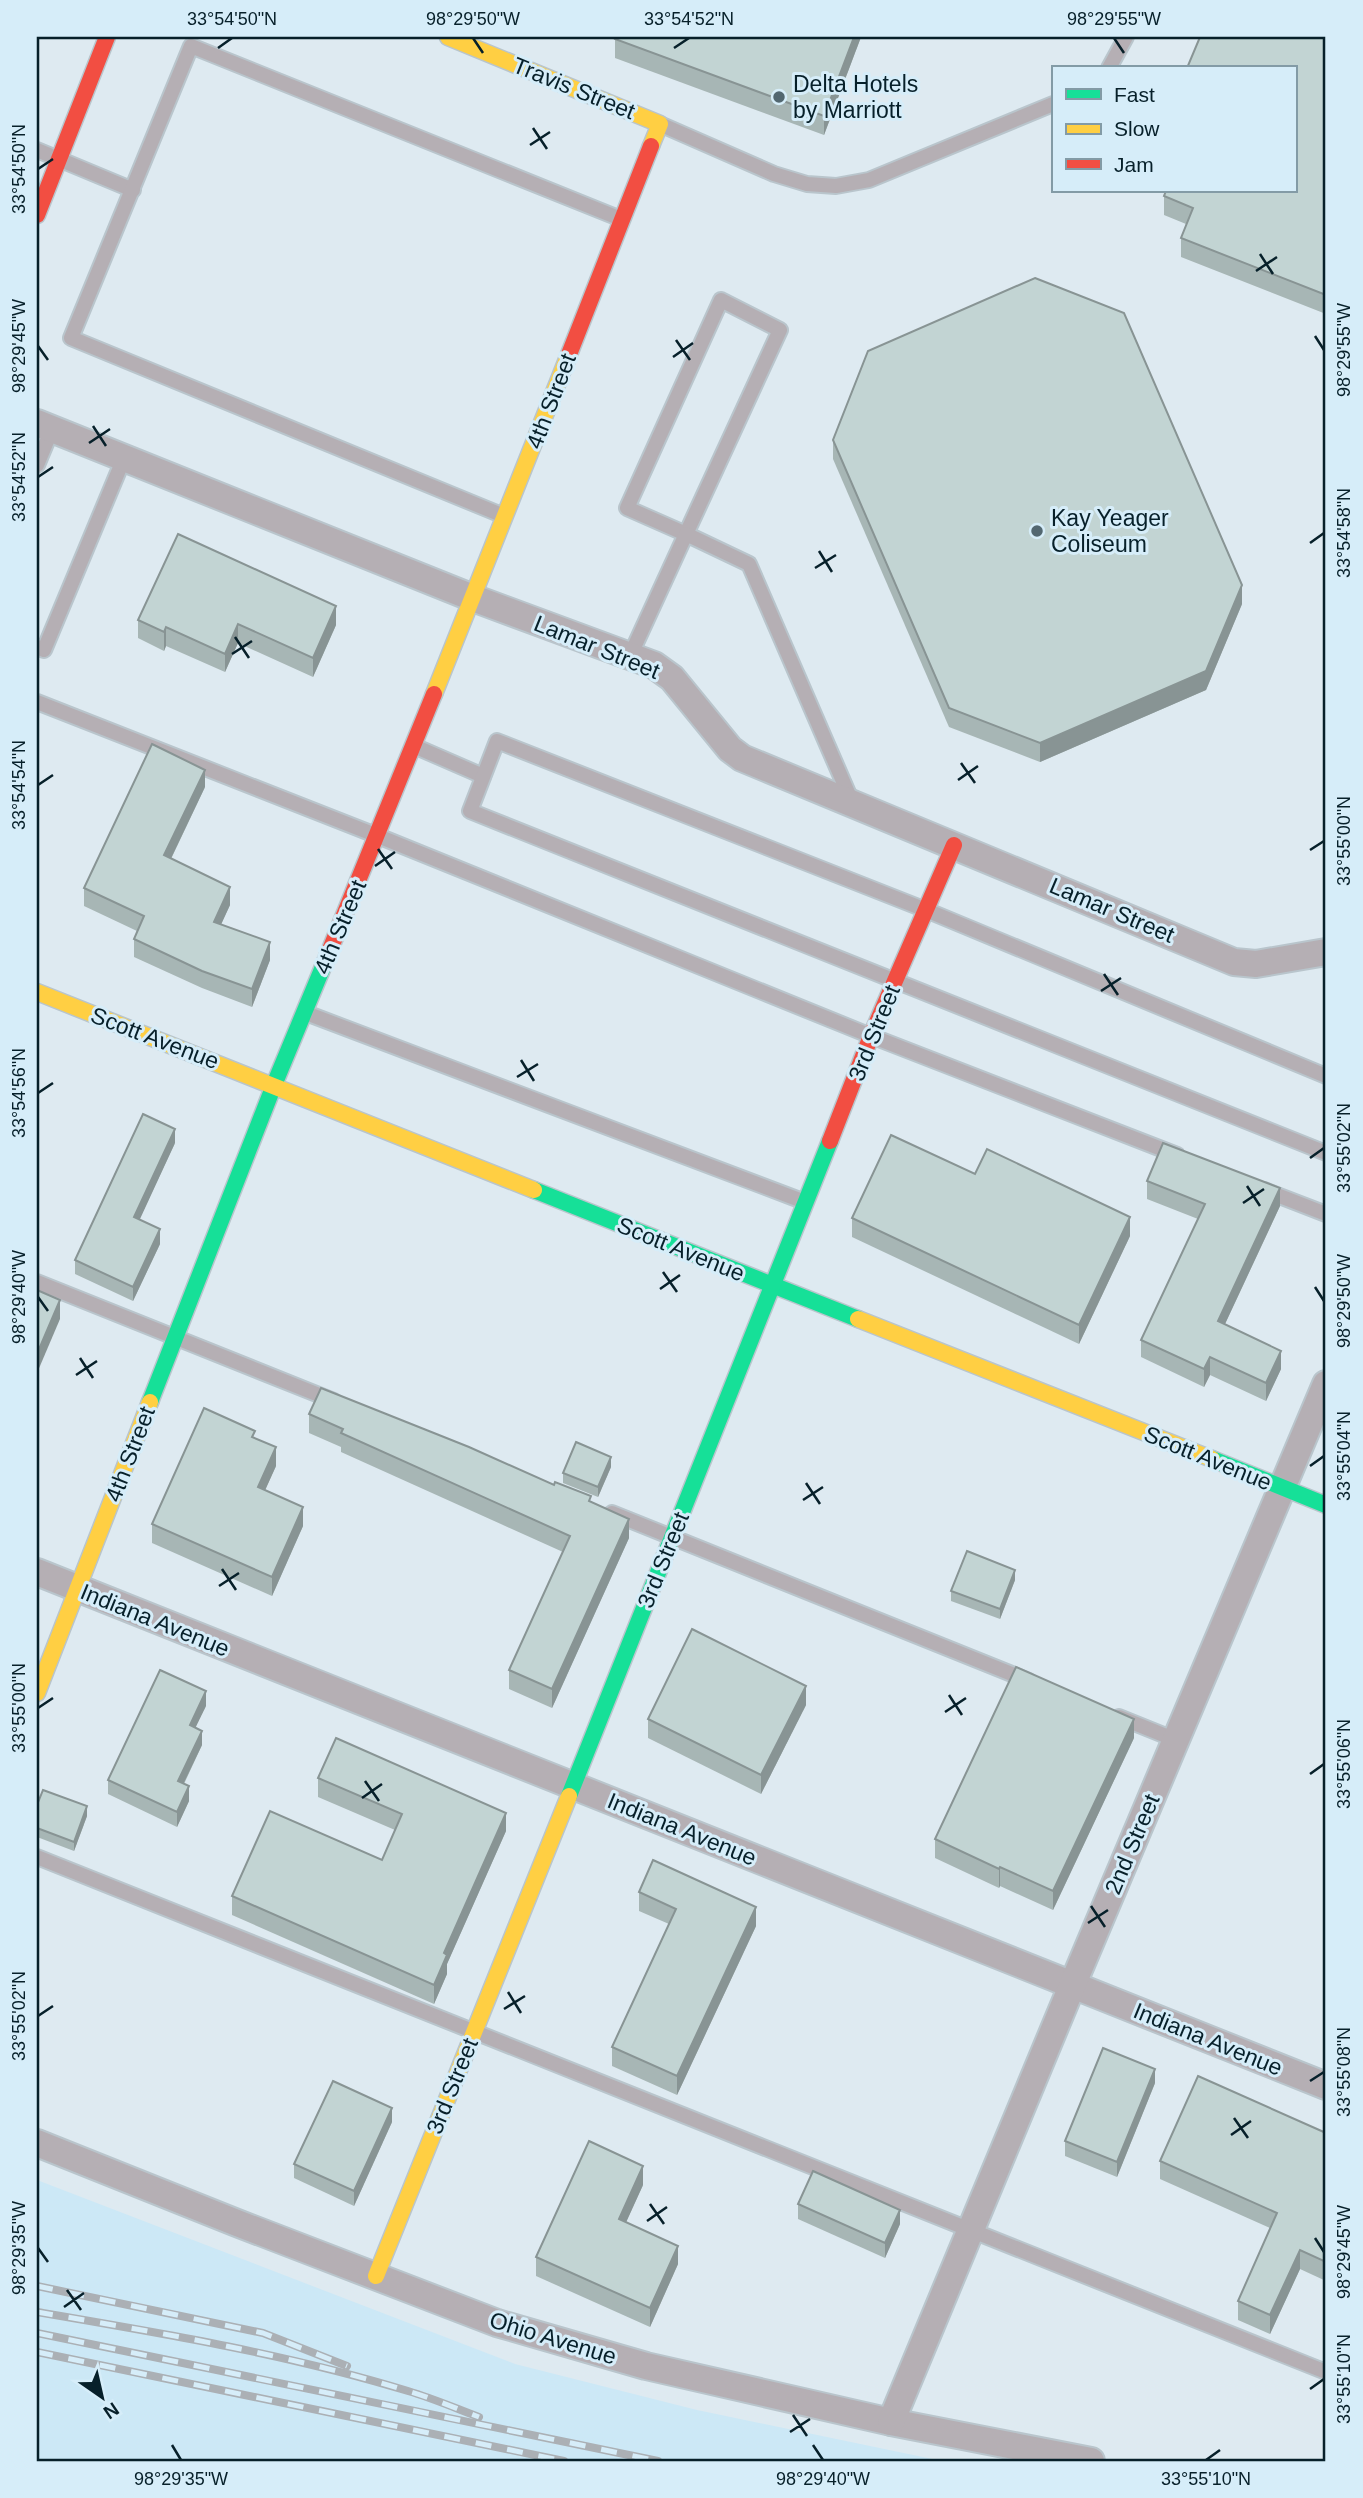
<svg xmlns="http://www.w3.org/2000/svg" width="1363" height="2498" viewBox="0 0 1363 2498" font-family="Arial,sans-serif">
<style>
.built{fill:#cce8f6}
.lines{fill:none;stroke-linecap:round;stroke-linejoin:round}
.lane-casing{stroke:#b9c5cc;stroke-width:18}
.street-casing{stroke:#b9c5cc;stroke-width:30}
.fast-casing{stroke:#b9c5cc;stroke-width:19}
.slow-casing{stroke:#b9c5cc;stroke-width:19}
.jam-casing{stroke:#b9c5cc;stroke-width:19}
.lane{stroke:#b5afb4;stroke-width:14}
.street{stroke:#b5afb4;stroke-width:26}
.fast{stroke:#16e098;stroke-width:16}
.slow{stroke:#ffcf43;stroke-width:16}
.jam{stroke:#f24e42;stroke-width:16}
.rail-casing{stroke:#abb0b5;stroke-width:8}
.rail{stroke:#d6edf9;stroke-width:5;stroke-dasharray:16;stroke-linecap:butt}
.wall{fill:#a7b6b5}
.shaded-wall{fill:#889494}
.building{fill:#c2d4d3;stroke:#889494;stroke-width:2}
.ticks{fill:none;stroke:#07202a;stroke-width:2.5}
.poi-dot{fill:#526770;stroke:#d6edf9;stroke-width:2.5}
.labels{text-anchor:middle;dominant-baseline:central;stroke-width:6;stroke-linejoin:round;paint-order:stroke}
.poi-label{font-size:23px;fill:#07202a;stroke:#d6edf9;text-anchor:start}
.street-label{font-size:23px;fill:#07202a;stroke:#d6edf9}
.neatline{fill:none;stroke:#07202a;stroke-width:2.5}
.ticks-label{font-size:18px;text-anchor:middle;fill:#07202a}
</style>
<rect width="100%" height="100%" fill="#deeaf1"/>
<!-- built -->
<path class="built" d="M37,2180L515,2364L697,2410L942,2461H37Z"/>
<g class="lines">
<defs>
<g id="lane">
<path d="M1109,68L1126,37"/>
<path d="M662,125L774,174L807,184L836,186L869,180L1053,104"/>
<path d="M37,150L133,190"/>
<path d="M721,300L780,330L686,534L627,508Z"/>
<path d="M37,465L52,429"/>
<path d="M504,516L71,338L191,46L621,219"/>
<path d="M37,647L44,650L124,458"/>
<path d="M630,656L686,534L749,564L852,802"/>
<path d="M37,702L378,836L871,1036L1177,1155"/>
<path d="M414,746L483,776"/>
<path d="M306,1013L805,1202"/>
<path d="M1326,1076L926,910L497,741L470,811L1326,1153"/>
<path d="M1264,1190L1326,1214"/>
<path d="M37,1282L334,1401"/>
<path d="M612,1513L1029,1681"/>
<path d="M1119,1717L1176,1740"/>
<path d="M37,1857L1326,2372"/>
</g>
<g id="street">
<path d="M37,423L473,598L654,665L672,678L730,749L742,758L1234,962L1256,964L1326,952"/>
<path d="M37,1572L1326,2086"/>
<path d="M37,2143L237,2223L497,2323L646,2366L891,2422L1091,2461"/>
<path d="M891,2422L1072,1986L1326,1384"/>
</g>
<g id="fast">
<path d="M534,1190L858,1319"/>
<path d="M150,1402L274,1085L325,962"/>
<path d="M1212,1459L1326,1505"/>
<path d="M569,1796L830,1141"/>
</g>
<g id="slow">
<path d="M448,37L660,124L651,146"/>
<path d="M434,694L568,357"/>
<path d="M37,992L534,1190"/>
<path d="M858,1319L1212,1459"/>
<path d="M37,1693L150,1402"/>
<path d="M376,2276L569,1796"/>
</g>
<g id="jam">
<path d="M37,215L107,37"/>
<path d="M568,357L651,146"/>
<path d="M325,962L434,694"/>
<path d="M830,1141L871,1036L954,845"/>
</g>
</defs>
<!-- lane casing -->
<use href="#lane" class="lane-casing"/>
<!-- street casing -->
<use href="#street" class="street-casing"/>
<!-- fast casing -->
<use href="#fast" class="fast-casing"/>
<!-- slow casing -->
<use href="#slow" class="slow-casing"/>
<!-- jam casing -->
<use href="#jam" class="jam-casing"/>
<!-- lane -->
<use href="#lane" class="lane"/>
<!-- street -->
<use href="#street" class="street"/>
<!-- fast -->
<use href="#fast" class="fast"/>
<!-- slow -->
<use href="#slow" class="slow"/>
<!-- jam -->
<use href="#jam" class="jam"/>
<defs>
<g id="rail">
<path d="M37,2286L263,2333L347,2366"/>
<path d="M37,2312C161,2333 287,2354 408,2391C432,2398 455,2408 479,2417"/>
<path d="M37,2333L658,2461"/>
<path d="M37,2352L564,2461"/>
</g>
</defs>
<!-- rail casing -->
<use href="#rail" class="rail-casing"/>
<!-- rail -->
<use href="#rail" class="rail"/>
</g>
<!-- wall -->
<g class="wall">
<path d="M616,37H861L824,135L615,58V39Z"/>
<path d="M1326,37V314L1181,257V238L1186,224L1164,215V196Z"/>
<path d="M833,440L1242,604L1206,690L1040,762L949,727L833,459Z"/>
<path d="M138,620L336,625L313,677L238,643L225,672L166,646L164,651L138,638Z"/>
<path d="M205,787L171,859L230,905L221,924L270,960L252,1007L202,988L134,957V939L137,931L84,906V888Z"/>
<path d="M175,1143L139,1220L160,1244L133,1301L75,1274V1260Z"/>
<path d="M975,1174L1130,1236L1079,1344L852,1237V1218Z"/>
<path d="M1147,1181L1280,1206L1225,1324L1281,1369L1266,1401L1210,1375L1204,1387L1141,1357V1340L1198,1219L1147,1199Z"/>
<path d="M309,1414L591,1502L629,1538L552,1708L509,1689V1670L563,1552L341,1452V1447L309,1433Z"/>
<path d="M276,1466L265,1490L303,1526L272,1596L152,1543V1524Z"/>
<path d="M611,1467L598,1497L563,1483V1473Z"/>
<path d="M1015,1580L1000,1619L951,1601V1591Z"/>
<path d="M806,1705L761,1794L648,1738V1719Z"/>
<path d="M206,1706L195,1727L202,1745L184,1784L189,1801L177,1827L108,1794V1780Z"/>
<path d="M1134,1738L1053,1910L1000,1886L999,1888L935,1858V1839Z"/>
<path d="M318,1778L506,1831L447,1964V1974L434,2004L232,1915V1896L382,1860L395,1830L318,1797Z"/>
<path d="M37,1805L87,1816L74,1851L37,1837Z"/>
<path d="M639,1892L756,1926L677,2095L612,2066V2047L669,1924L639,1911Z"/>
<path d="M1155,2083L1117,2177L1065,2156V2141Z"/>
<path d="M392,2122L354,2206L294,2178V2164Z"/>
<path d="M1326,2133V2281L1300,2269L1270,2334L1238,2320V2301L1270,2228L1160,2179V2161Z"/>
<path d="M643,2185L626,2222L678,2264L650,2327L536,2276V2257Z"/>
<path d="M798,2204L900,2224L885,2258L798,2219Z"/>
</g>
<!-- shaded-wall -->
<g class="shaded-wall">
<path d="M854,37H861L824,135V116Z"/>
<path d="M1242,585V604L1206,690L1040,762V743Z"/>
<path d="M336,606V625L313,677V658Z"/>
<path d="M238,624V643L225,672V654Z"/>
<path d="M166,627V646L164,651V632Z"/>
<path d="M205,770V787L164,873V855Z"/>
<path d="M230,887V905L214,940V922Z"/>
<path d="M270,942V960L252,1007V989Z"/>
<path d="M175,1129V1143L134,1232V1217Z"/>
<path d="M1280,1188V1206L1218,1339V1321Z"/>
<path d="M1130,1217V1236L1079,1344V1325Z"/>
<path d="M160,1229V1244L133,1301V1287Z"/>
<path d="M60,1300V1319L37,1373V1354Z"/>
<path d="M1281,1351V1369L1266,1401V1383Z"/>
<path d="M1210,1357V1375L1204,1387V1369Z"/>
<path d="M276,1447V1466L258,1506V1487Z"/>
<path d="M611,1457V1467L598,1497V1487Z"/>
<path d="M303,1507V1526L272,1596V1577Z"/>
<path d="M629,1519V1538L552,1708V1689Z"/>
<path d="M1015,1570V1580L1000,1619V1609Z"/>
<path d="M806,1686V1705L761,1794V1775Z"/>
<path d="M206,1691V1706L190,1739V1725Z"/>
<path d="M1134,1719V1738L1053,1910V1891Z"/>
<path d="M202,1731V1745L178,1795V1781Z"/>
<path d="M189,1786V1801L177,1827V1812Z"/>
<path d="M87,1806V1816L74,1851V1842Z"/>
<path d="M506,1813V1831L447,1964V1974L434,2004V1985L444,1953Z"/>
<path d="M1000,1867V1886L999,1888V1869Z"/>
<path d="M756,1907V1926L677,2095V2076Z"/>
<path d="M1155,2069V2083L1117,2177V2162Z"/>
<path d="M392,2108V2122L354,2206V2191Z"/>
<path d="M643,2166V2185L619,2238V2219Z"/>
<path d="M900,2210V2224L885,2258V2243Z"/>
<path d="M678,2246V2264L650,2327V2308Z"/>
<path d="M1300,2250V2269L1270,2334V2315Z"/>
</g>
<!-- building -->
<g class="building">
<path d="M616,37H854L824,116L615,39Z"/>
<path d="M1200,37H1326V295L1181,238L1193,208L1164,196L1166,191H1295V68H1187Z"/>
<path d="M1035,278L1124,313L1242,585L1206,671L1040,743L949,708L833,440L868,351Z"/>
<path d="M178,534L336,606L313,658L238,624L225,654L166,627L164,632L138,620Z"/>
<path d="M152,744L205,770L164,855L230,887L214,922L270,942L252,989L202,971L134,939L144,916L84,888Z"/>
<path d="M143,1114L175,1129L134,1217L160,1229L133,1287L75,1260Z"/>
<path d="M891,1135L975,1174L987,1149L1130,1217L1079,1325L852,1218Z"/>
<path d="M1163,1143L1280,1188L1218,1321L1281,1351L1266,1383L1210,1357L1204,1369L1141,1340L1205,1204L1147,1181Z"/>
<path d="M37,1290L60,1300L37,1354Z"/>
<path d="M321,1388L469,1447L554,1485L555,1482L591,1496L589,1501L629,1519L552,1689L509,1670L570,1536L341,1433L343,1429L309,1414Z"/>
<path d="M204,1408L255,1431L252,1437L276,1447L258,1487L303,1507L272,1577L152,1524Z"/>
<path d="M576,1442L611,1457L598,1487L563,1473Z"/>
<path d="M967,1551L1015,1570L1000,1609L951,1591Z"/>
<path d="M692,1629L806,1686L761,1775L648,1719Z"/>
<path d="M1016,1667L1134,1719L1053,1891L1000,1867L999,1869L935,1839Z"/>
<path d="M160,1670L206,1691L190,1725L202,1731L178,1781L189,1786L177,1812L108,1780Z"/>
<path d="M336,1738L506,1813L444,1953L447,1955L434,1985L232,1896L270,1811L382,1860L402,1814L318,1778Z"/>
<path d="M43,1790L87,1806L74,1842L37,1828V1805Z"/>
<path d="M653,1860L756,1907L677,2076L612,2047L676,1909L639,1892Z"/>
<path d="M1103,2048L1155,2069L1117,2162L1065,2141Z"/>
<path d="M1198,2076L1326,2133V2262L1300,2250L1270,2315L1238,2301L1277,2213L1160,2161Z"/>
<path d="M333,2081L392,2108L354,2191L294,2164Z"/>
<path d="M589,2141L643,2166L619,2219L678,2246L650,2308L536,2257Z"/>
<path d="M813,2171L900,2210L885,2243L798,2204Z"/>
</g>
<!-- ticks -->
<path class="ticks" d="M473,38L483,53M1114,38L1124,53M218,48L232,38M674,48L689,38M533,128L547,149M530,145L550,132M38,169L53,159M1260,254L1273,274M1256,271L1277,257M1315,336L1324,350M676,340L690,360M38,346L48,360M673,357L693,343M93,426L106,446M89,443L110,429M38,477L53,467M1310,543L1324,533M819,551L832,572M815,568L836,555M235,637L249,658M232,654L252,641M961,763L975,783M958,780L978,766M38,785L53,775M378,849L392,869M1310,850L1324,841M375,866L395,852M1104,974L1118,995M1101,991L1121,978M521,1060L534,1081M517,1077L538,1064M38,1093L53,1083M1310,1158L1324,1148M1247,1186L1260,1206M1243,1203L1264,1189M663,1272L677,1292M1315,1287L1324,1301M660,1289L680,1275M38,1297L48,1311M80,1358L93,1378M76,1375L97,1361M1310,1466L1324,1456M806,1483L820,1504M803,1500L823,1487M222,1569L236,1590M219,1586L239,1573M949,1695L962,1715M38,1708L53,1698M945,1712L966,1698M1310,1774L1324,1764M365,1781L379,1801M362,1798L382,1784M1091,1906L1105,1927M1088,1923L1108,1910M508,1992L521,2013M504,2009L525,1996M38,2016L53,2006M1310,2081L1324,2072M1234,2118L1248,2138M1231,2135L1251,2121M650,2204L664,2224M647,2221L667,2207M1315,2238L1324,2252M38,2248L48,2262M67,2290L81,2310M64,2307L84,2293M1310,2389L1324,2379M793,2415L807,2436M790,2432L810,2419M172,2445L181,2460M813,2445L823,2460M1206,2460L1220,2450"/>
<!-- markers -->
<g class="poi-dot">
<circle cx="779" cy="97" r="7"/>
<circle cx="1037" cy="531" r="7"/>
</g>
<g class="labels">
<!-- poi labels -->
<g class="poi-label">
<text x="793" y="84">Delta Hotels<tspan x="793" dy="26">by Marriott</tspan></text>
<text x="1051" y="518">Kay Yeager<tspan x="1051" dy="26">Coliseum</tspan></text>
</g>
<!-- street labels -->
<g class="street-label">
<text transform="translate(574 88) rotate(22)">Travis Street</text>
<text transform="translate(551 401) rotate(-69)">4th Street</text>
<text transform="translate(597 647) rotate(22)">Lamar Street</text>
<text transform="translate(1112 910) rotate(23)">Lamar Street</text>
<text transform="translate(340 927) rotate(-67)">4th Street</text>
<text transform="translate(874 1033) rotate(-68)">3rd Street</text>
<text transform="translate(155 1038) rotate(21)">Scott Avenue</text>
<text transform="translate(681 1249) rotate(22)">Scott Avenue</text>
<text transform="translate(130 1454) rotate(-69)">4th Street</text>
<text transform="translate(1208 1458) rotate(22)">Scott Avenue</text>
<text transform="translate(663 1560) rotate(-68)">3rd Street</text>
<text transform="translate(155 1620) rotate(22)">Indiana Avenue</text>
<text transform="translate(682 1829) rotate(22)">Indiana Avenue</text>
<text transform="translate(1132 1844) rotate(-67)">2nd Street</text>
<text transform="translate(1208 2039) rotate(22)">Indiana Avenue</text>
<text transform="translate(452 2086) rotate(-68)">3rd Street</text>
<text transform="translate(553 2338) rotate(17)">Ohio Avenue</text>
</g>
</g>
<!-- border -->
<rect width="1363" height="2498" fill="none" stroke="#d6edf9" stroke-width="77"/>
<!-- legend -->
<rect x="1052" y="66" width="245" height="126" fill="#d6edf9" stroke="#839ba6" stroke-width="2"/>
<rect x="1066" y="89" width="35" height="10" fill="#16e098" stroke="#839ba6" stroke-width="2"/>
<text x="1114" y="102" font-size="21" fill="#07202a">Fast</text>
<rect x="1066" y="124" width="35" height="10" fill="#ffcf43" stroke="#839ba6" stroke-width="2"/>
<text x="1114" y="136" font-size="21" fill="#07202a">Slow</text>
<rect x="1066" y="159" width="35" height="10" fill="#f24e42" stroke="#839ba6" stroke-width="2"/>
<text x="1114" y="172" font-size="21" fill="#07202a">Jam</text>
<!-- north arrow -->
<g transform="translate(102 2397) rotate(146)" stroke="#d6edf9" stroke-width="5" paint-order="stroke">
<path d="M0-5L12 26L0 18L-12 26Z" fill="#07202a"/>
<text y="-10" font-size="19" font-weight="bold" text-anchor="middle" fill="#07202a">N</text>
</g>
<rect x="38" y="38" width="1286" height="2422" class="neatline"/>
<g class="ticks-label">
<text x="232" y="25">33°54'50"N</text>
<text x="473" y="25">98°29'50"W</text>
<text x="689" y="25">33°54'52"N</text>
<text x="1114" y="25">98°29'55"W</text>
<text transform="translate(19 169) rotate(-90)" y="6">33°54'50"N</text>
<text transform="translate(19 346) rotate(-90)" y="6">98°29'45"W</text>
<text transform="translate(1344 350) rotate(-90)" y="6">98°29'55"W</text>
<text transform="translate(19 477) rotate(-90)" y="6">33°54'52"N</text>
<text transform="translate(1344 533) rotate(-90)" y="6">33°54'58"N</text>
<text transform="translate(19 785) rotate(-90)" y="6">33°54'54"N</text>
<text transform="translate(1344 841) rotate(-90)" y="6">33°55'00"N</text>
<text transform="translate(19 1093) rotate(-90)" y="6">33°54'56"N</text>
<text transform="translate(1344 1148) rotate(-90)" y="6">33°55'02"N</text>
<text transform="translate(19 1297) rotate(-90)" y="6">98°29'40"W</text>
<text transform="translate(1344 1301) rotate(-90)" y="6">98°29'50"W</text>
<text transform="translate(1344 1456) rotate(-90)" y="6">33°55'04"N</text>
<text transform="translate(19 1708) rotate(-90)" y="6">33°55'00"N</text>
<text transform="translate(1344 1764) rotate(-90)" y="6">33°55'06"N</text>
<text transform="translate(19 2016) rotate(-90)" y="6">33°55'02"N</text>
<text transform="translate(1344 2072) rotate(-90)" y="6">33°55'08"N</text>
<text transform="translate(19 2248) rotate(-90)" y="6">98°29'35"W</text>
<text transform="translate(1344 2252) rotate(-90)" y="6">98°29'45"W</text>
<text transform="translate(1344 2379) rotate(-90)" y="6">33°55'10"N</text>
<text x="181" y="2485">98°29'35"W</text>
<text x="823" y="2485">98°29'40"W</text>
<text x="1206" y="2485">33°55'10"N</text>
</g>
</svg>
